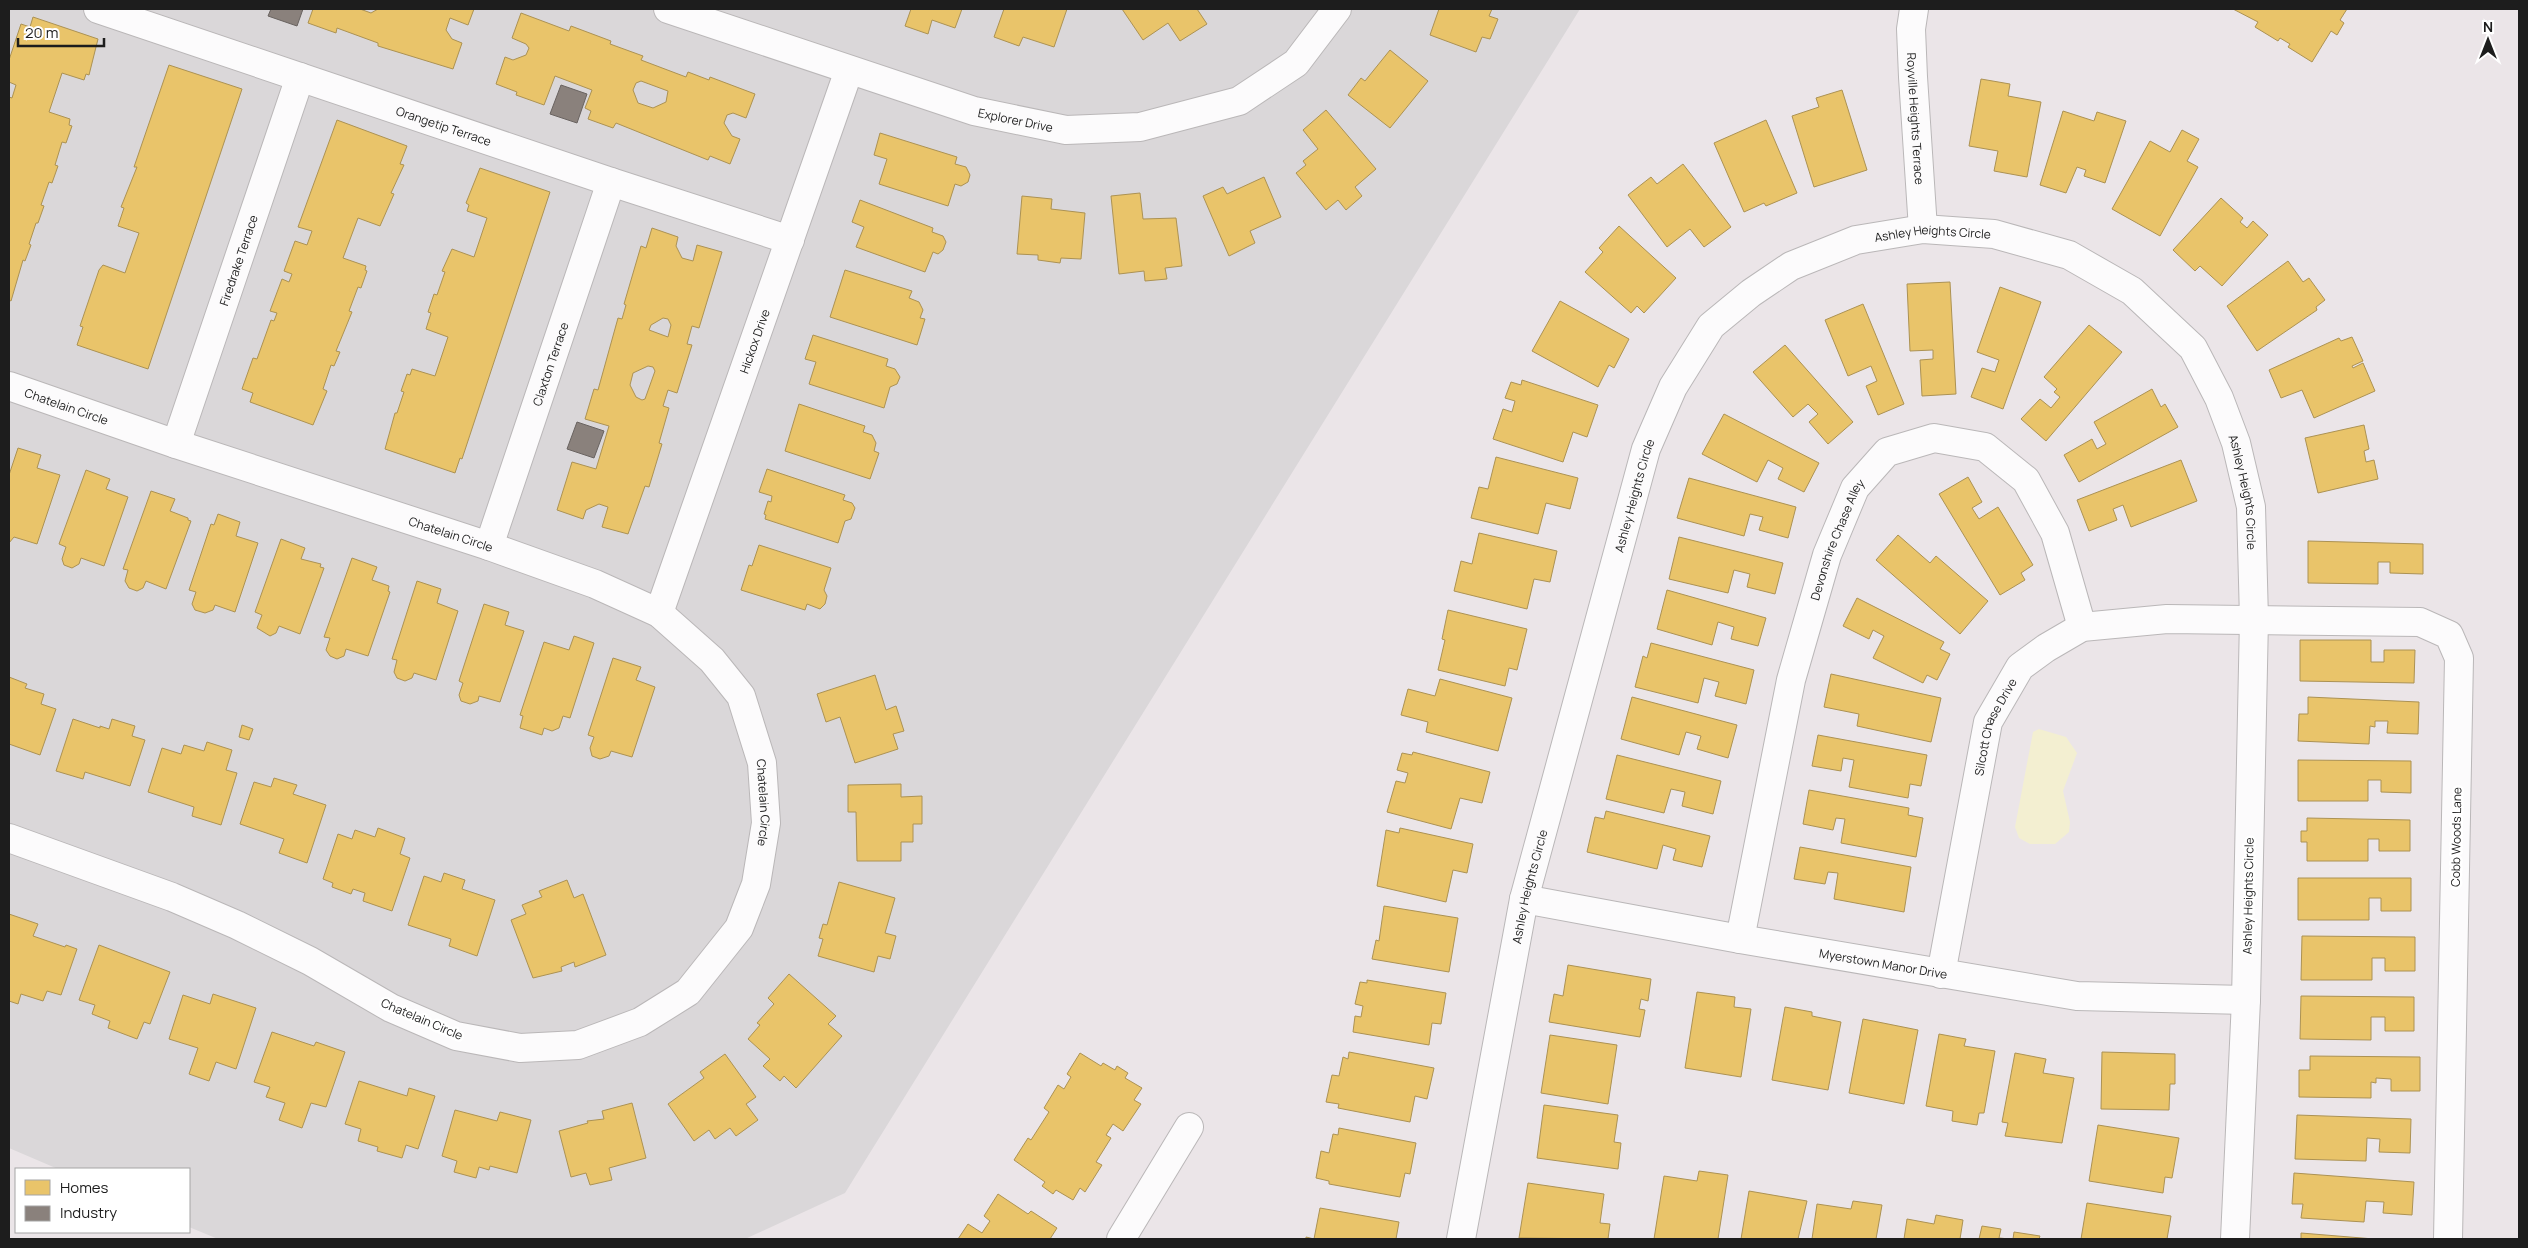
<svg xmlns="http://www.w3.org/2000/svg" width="2528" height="1248" viewBox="0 0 2528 1248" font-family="Manrope,sans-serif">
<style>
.residential{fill:#dad7d9}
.park{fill:#f3efd1}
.homes{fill:#e9c46a;stroke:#ac9253;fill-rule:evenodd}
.industry{fill:#8a817c;stroke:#696360}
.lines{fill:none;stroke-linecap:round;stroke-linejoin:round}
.minor-casing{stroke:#bab7b8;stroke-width:30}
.minor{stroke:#fcfbfc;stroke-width:28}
.labels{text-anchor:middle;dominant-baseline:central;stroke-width:5;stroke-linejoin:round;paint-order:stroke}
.street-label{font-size:12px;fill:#1d1d1d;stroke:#fff}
</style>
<rect width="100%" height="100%" fill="#ebe5e8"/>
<!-- residential -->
<path class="residential" d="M9,9H1580L845,1193L745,1239H218L189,1227V1169H58L9,1148Z"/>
<!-- park -->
<path class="park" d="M2039,729L2066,737L2077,753L2063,791L2070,822L2069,832L2055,844H2030L2019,838L2015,827L2033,732Z"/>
<!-- homes -->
<g class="homes">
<path d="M313,9H360L371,13L378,9H474L468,25L450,18L446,30L452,39L462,43L453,69L378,46V43L337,28L336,33L308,23Z"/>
<path d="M911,9H962L955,28L932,20L928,34L905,26Z"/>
<path d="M1004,9H1067L1054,47L1023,37L1019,46L994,37Z"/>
<path d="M1122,9H1197L1207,24L1180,41L1168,23L1143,40Z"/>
<path d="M1439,9H1492L1489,16L1498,19L1490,39L1482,37L1476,52L1430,35Z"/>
<path d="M2233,9H2347L2340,20L2344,23L2337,35L2331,31L2312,62L2288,47L2290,44L2280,38L2278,41L2255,27L2258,22Z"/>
<path d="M521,13L569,31L571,26L611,41L610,44L643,56L641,60L686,77L688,72L709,80L710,77L755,94L746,118L733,113L727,115L724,123L732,136L740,139L730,164L710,156L708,160L616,123L613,128L588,119L591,111L585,108L592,90L555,76L544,105L516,95L517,92L496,84L505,57L513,60L526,55L529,48L526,44L512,38ZM641,81L668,91L666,102L653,108L638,103L633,90L636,83Z"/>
<path d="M33,17L98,39L89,75L86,74L84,80L62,73L49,112L70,119L69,125L72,126L66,143L62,142L55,165L58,166L52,183L49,182L41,205L44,206L38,223H36L29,244L31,245L25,261L23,260L11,301L9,300V97L12,98L16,85L9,82V60L21,24L30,27Z"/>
<path d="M1390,50L1428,81L1390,128L1348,95L1361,78L1365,81Z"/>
<path d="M169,65L242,89L148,369L77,345L83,327L80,326L99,270L103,265L125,273L139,233L118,226L124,208L121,207L137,167H134Z"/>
<path d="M1981,79L2010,84L2008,96L2041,102L2027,177L1994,171L1998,151L1969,146Z"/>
<path d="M1842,90L1867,170L1814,187L1792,116L1819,107L1816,98Z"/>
<path d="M1326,110L1376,169L1355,187L1362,196L1346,210L1338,200L1326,210L1296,173L1306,165L1303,161L1318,149L1303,130Z"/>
<path d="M2063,111L2094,121L2097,112L2126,121L2105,183L2084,176L2086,170L2077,167L2066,193L2040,185Z"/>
<path d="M337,120L407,146L400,164L404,165L391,193L394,194L380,226L358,218L343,258L366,266L365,270L367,271L361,288L358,287L349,311L352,312L336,351L340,352L334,366L331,365L323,389L327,391L313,425L250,402L253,393L242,389L253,358L257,359L271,320L274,321L277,313L270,311L282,279L289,282L292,274L284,271L295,241L307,245L312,231L298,227Z"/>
<path d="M1766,120L1797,193L1766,206L1764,203L1744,212L1714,143Z"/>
<path d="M2182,130L2199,139L2187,161L2198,167L2160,236L2112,209L2150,141L2170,152Z"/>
<path d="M880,133L957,157L955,164L966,167L970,175L968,182L961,186L955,184L948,206L879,184L887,159L874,155Z"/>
<path d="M1683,164L1731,227L1704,247L1690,229L1667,247L1628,195L1651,177L1657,184Z"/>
<path d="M480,168L550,192L462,459L460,458L455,473L385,449L395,413H397L404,392L401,391L407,374L410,375L412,369L435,376L448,337L426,329L431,313L428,312L434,294L437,295L445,272L442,271L452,249L474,257L487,218L467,211L469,205L466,203Z"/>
<path d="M1264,177L1281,217L1250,231L1255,243L1229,256L1203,196L1223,187L1227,194Z"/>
<path d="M1140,193L1143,219L1176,218L1182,266L1165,268L1167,279L1145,281L1144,271L1119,274L1111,196Z"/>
<path d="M1022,196L1052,199L1051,209L1085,213L1081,259L1061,258L1060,263L1038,260V255L1017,254Z"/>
<path d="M2221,198L2243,218L2240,222L2247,228L2253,221L2268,235L2222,286L2200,266L2195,271L2173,250Z"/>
<path d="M860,200L933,228L932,232L943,236L946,242L943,250L938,254L933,252L925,272L856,247L864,227L852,222Z"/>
<path d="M1619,226L1676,278L1644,313L1637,306L1631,313L1585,272L1603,252L1599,248Z"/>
<path d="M652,228L678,237L676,246L682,258L693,261L697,245L722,252L699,328L692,326L687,344L692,345L677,393L668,390L663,406L669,408L659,443L662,444L649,487L645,486L628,534L602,527L608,507L599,504L586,510L583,519L557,510L572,462L596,469L609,426L585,419L594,389L598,390L618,318L622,319L626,305L624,304L641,246L646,248ZM663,318L668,319L671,325L668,337L649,330L651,325ZM648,366L653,367L655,371L645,399L642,400L636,397L630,385L633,373Z"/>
<path d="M2288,261L2303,282L2309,278L2325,300L2316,307L2317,310L2257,351L2227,306Z"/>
<path d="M845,270L912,291L909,298L919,302L923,310L920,318L925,319L917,345L830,317Z"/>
<path d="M1950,282L1956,394L1922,396L1920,360L1933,359V350L1910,351L1907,284Z"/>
<path d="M2000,287L2041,302L2003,409L1971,397L1982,368L1995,372L1999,360L1977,352Z"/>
<path d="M1560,301L1629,339L1614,368L1609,365L1598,387L1532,351Z"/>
<path d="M1863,304L1904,404L1878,415L1866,386L1877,381L1871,366L1848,376L1825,320Z"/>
<path d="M2089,325L2122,352L2046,441L2021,419L2040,399L2051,408L2060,397L2054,392L2057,389L2044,377Z"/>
<path d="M813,335L888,359L886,366L895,369L900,377L897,384L890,387L884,408L809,384L816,362L805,359Z"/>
<path d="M2352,337L2363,361L2352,366L2353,368L2363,363L2375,391L2314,418L2302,390L2281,398L2269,370L2339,338L2341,341Z"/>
<path d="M1785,345L1853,422L1828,444L1809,422L1818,414L1808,404L1793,417L1753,372Z"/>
<path d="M1522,380L1598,405L1587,437L1573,432L1563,462L1493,439L1503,409L1512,412L1515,401L1505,398L1511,382L1521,385Z"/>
<path d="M2152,389L2161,407L2165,404L2178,427L2079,482L2064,455L2092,439L2097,449L2106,444L2094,422Z"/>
<path d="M799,404L865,426L863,432L872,435L876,443L874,451L879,453L870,479L785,451Z"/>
<path d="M1724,414L1819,463L1804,492L1778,479L1783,468L1768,460L1757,482L1702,454Z"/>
<path d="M2364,425L2369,449L2364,451L2366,462L2374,460L2378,479L2318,493L2305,438Z"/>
<path d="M18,448L41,455L37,468L60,475L37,544L14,537L9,543V475Z"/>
<path d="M1496,457L1578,478L1570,509L1546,503L1538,534L1471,518L1479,487L1488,489Z"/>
<path d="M2181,460L2197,501L2131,527L2123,505L2113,509L2117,520L2089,531L2077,500Z"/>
<path d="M767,469L845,495L843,500L852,503L855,508L851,519L845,521L838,543L765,519L766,515L764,514L768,501L771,502L772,496L759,492Z"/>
<path d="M86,470L110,479L106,489L128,497L104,566L81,558L79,564L72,568L64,565L62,559L66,547L59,544Z"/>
<path d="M1968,477L1982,502L1972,508L1979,519L1998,507L2033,565L2021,573L2025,580L2000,595L1939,494Z"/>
<path d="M1689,478L1796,507L1788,538L1759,530L1763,517L1750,514L1744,536L1677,518Z"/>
<path d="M151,491L175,499L170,511L188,518V520L191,521L166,589L146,581L143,588L137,591L129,588L125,581L128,570L123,569Z"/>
<path d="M218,514L240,522L236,536L258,543L235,612L215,605L213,610L205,613L195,610L192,604L196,592L189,590L211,524L214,525Z"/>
<path d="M1479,533L1557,551L1550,582L1534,579L1527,609L1454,591L1461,561L1472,564Z"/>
<path d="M1898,535L1930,563L1936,556L1988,601L1960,634L1876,560Z"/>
<path d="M1679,537L1783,563L1775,594L1747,587L1750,574L1734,570L1728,593L1669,579Z"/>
<path d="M281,539L305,548L301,559L321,564L320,567L324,568L300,634L279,626L276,633L270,636L257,628L262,615L255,612Z"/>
<path d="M2308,541L2423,544V574L2390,573V562H2378V584L2308,583Z"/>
<path d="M759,545L831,568L824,590L827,596L825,604L820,609L807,604L805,610L741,590L749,565L752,566Z"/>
<path d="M352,558L377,567L372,580L389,586L388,591L390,592L368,656L346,649L344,656L337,659L330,656L326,650L330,638L324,637Z"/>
<path d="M417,581L441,589L437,603L458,611L436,680L414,673L412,678L405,681L397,678L394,672L397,660L392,659Z"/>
<path d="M1667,590L1766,618L1758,646L1731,639L1734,627L1718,622L1712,645L1657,629Z"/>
<path d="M1857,598L1944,642L1940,649L1950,654L1937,680L1927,675L1923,683L1873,658L1884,636L1873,630L1869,639L1843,626Z"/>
<path d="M484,604L509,612L505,625L524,631L500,702L479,696L478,701L470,704L461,701L459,695L463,683L459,681Z"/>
<path d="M1448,610L1527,629L1517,670L1509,668L1505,686L1438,670L1445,640L1442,639Z"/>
<path d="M574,636L594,643L570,718L563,716L559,728L552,731L544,728L542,735L520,728L523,716L520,715L544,642L569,650Z"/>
<path d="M2300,640H2371V662H2384V650H2415L2414,683L2300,681Z"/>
<path d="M1651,643L1754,670L1746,704L1715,696L1719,682L1704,678L1698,703L1635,687L1643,656L1647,658Z"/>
<path d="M613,658L641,667L636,680L655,687L632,757L611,751L609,756L600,759L592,756L590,748L594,737L588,735Z"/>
<path d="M1831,674L1941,698L1931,742L1857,726L1859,714L1824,707Z"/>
<path d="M875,675L886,710L896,706L904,731L893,734L898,749L855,763L840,717L826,722L817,694Z"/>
<path d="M9,677L27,684L25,688L44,694L41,704L56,709L40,755L9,744Z"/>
<path d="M1440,679L1512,698L1498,751L1426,732L1428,722L1401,715L1408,689L1435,696Z"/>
<path d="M1632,697L1737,725L1728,758L1697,749L1701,736L1686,732L1679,755L1621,739Z"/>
<path d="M2308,697L2419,702L2418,734L2387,733L2388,721H2375V727L2370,726L2369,744L2298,741L2299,714H2308Z"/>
<path d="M73,719L100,728V726L109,729L112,719L135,726L132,736L145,740L130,786L85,772L83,779L56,771Z"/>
<path d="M242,725L253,729L249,740L239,737Z"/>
<path d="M1818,735L1927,755L1921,786L1910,784L1908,798L1849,787L1854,760L1843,758L1841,771L1812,766Z"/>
<path d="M207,742L232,750L226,770L237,773L221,825L192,816L194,807L148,792L162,748L181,754L184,745L204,751Z"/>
<path d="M1413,752L1490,772L1482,803L1460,798L1451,829L1387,812L1396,781L1405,783L1408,773L1397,770L1402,753L1412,755Z"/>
<path d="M1617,755L1721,781L1713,814L1682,806L1685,792L1671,789L1664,813L1606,799Z"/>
<path d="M2298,760L2411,761V793L2381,792V780H2368V801H2298Z"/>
<path d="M274,778L297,785L293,794L326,805L307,863L279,853L284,839L240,824L254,782L271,787Z"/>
<path d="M901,784V797L922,796V824H913V842H901V861H857L856,812H848V785Z"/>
<path d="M1809,790L1909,808L1908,815L1923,818L1916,857L1841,843L1845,819L1836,818L1833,830L1803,824Z"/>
<path d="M1606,811L1710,836L1702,867L1673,860L1676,849L1663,845L1657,869L1587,852L1595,817L1604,819Z"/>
<path d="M2307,818L2410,820V851H2379V839H2368V861H2307V842H2301V831H2307Z"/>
<path d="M378,828L405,838L400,854L410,858L392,911L363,901L365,893L353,889L351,894L332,887L333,883L323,879L338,834L352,839L355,830L375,837Z"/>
<path d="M1400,828L1473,844L1467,873L1453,870L1446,902L1377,886L1386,830L1399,833Z"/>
<path d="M1800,847L1911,867L1904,912L1834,899L1838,873L1828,872L1825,884L1794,879Z"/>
<path d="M444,873L465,880L462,889L495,900L477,956L449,946L451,939L408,925L424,876L441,882Z"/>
<path d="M2298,878H2411V911H2381V898H2369V920H2298Z"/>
<path d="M567,880L574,898L583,894L606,955L575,967L574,962L561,967L562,971L533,978L511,920L526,914L522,905L542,897L539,891Z"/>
<path d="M839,882L895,898L885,933L896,936L890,959L878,956L874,972L818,956L823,939L819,938L823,924L827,925Z"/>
<path d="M1384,906L1458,918L1449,972L1372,959L1376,940L1379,941Z"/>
<path d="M9,914L38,924L33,936L65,947L66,945L77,949L61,995L47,991L43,1001L21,994L18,1004L9,1001Z"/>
<path d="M2302,936L2415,937V971H2385V958H2372V980H2301Z"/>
<path d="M99,945L170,972L150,1024L144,1022L137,1039L108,1028L110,1021L92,1014L95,1005L79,1000Z"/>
<path d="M1568,965L1651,979L1648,1001L1641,999L1639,1009L1645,1010L1640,1037L1549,1022L1554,994L1563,996Z"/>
<path d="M789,974L836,1016L828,1024L842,1036L796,1088L784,1076L780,1081L763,1066L770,1059L748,1039L760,1025L757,1023L774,1004L768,998Z"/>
<path d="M1367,980L1446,993L1441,1024L1432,1023L1429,1045L1353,1032L1355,1016L1361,1017L1363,1006L1355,1004L1360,982L1367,983Z"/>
<path d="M1697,992L1735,997L1734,1007L1751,1009L1741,1077L1685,1068Z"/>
<path d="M213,994L256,1008L236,1069L216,1062L209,1081L189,1074L198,1048L169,1039L183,995L210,1004Z"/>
<path d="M2301,996L2414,997V1031H2385V1017H2371V1040L2300,1039Z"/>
<path d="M1785,1007L1812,1012V1016L1841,1022L1828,1090L1772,1080Z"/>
<path d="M1863,1019L1918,1030L1904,1104L1849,1093Z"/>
<path d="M272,1032L314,1046L316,1042L345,1052L326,1107L311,1103L302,1128L279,1120L285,1103L266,1097L270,1087L254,1082Z"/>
<path d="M1939,1034L1966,1039L1964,1046L1995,1051L1984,1113H1979L1977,1125L1952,1121L1953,1111L1926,1106Z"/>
<path d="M1550,1035L1617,1045L1608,1104L1541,1093Z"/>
<path d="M1349,1052L1434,1068L1427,1099L1415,1096L1410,1122L1338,1108L1339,1104L1326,1102L1332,1075L1339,1076L1343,1057L1348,1059Z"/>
<path d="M2102,1052L2175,1054V1084H2170L2169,1110L2101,1109Z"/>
<path d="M1080,1053L1101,1066L1103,1063L1115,1070L1117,1066L1128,1073L1125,1078L1142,1088L1134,1100L1141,1104L1123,1131L1113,1124L1106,1135L1111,1138L1096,1162L1102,1165L1085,1192L1080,1188L1073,1200L1056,1190L1053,1194L1042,1186L1045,1182L1014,1160L1028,1138L1031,1140L1049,1112L1044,1108L1058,1085L1064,1089L1071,1077L1067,1074Z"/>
<path d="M2015,1053L2046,1059L2043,1073L2074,1078L2062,1143L2005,1136L2008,1123L2002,1122Z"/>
<path d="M725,1054L756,1097L746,1104L758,1120L736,1136L730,1128L715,1139L709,1130L694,1141L668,1104L704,1078L700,1072Z"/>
<path d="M2310,1056L2420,1057V1091H2391V1079L2376,1078V1083L2371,1082V1098L2299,1097V1070H2310Z"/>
<path d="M359,1081L407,1096L409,1088L435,1096L418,1149L406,1145L402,1158L377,1151L378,1147L358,1141L361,1129L345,1124Z"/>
<path d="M632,1103L646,1158L609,1168L612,1180L590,1185L586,1173L571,1177L559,1131L588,1123L587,1121L604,1119L602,1111Z"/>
<path d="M1544,1105L1618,1115L1614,1142L1621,1143L1618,1169L1537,1158Z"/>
<path d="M455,1110L497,1121L500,1112L531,1120L517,1173L490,1166L489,1170L479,1167L476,1178L454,1172L457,1161L442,1156Z"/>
<path d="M2297,1115L2411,1119L2410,1153L2379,1152L2380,1139L2367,1138L2366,1161L2295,1159Z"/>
<path d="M2098,1125L2179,1138L2172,1178L2165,1177L2163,1193L2089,1181Z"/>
<path d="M1339,1128L1416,1143L1410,1174L1405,1173L1400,1197L1329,1184V1181L1316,1178L1321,1151L1329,1153L1333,1134L1338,1135Z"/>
<path d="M1699,1171L1728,1175L1718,1239H1654L1664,1176L1697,1181Z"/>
<path d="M2294,1173L2414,1182L2412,1215L2383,1213L2384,1202L2366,1201L2364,1222L2301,1218L2303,1204H2292Z"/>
<path d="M1528,1183L1604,1194L1600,1223L1610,1224L1608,1239L1519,1238Z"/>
<path d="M1749,1191L1807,1201L1798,1239H1741Z"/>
<path d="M998,1194L1028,1214L1031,1211L1057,1228L1050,1239H958L968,1224L982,1233L990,1221L984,1216Z"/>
<path d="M1853,1201L1882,1205L1876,1239H1812L1817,1204L1851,1209Z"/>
<path d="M2087,1203L2171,1216L2167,1239H2081Z"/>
<path d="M1320,1208L1399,1222L1396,1239H1306V1237L1314,1239Z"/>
<path d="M1936,1215L1963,1220L1960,1239H1904L1907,1219L1934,1224Z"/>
<path d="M1982,1226L2001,1229L1999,1238L2010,1239H1979Z"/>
<path d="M2014,1232L2040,1236L2039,1239H2013Z"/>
<path d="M2301,1233L2374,1239H2301Z"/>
</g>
<!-- industry -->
<g class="industry">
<path d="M271,9H303L297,26L268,16Z"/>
<path d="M561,85L587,94L577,123L550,114Z"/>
<path d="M577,422L604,431L594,458L567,449Z"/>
</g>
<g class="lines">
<defs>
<g id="minor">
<path id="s1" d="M98,9L611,182L790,240"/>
<path id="s2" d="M668,9L974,111L1066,130L1140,127L1239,101L1296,63L1337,9"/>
<path id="s3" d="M1914,9L1911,29L1913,77L1923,229"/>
<path id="s4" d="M9,386L176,444L489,546L595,584L659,613L712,660L741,696L762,763L766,823L756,884L739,928L688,992L640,1022L578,1045L520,1048L456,1036L391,1008L310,961L237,925L172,897L9,838"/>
<path id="s5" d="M176,444L300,77"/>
<path id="s6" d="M489,546L611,182"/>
<path id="s7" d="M659,613L849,70"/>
<path id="s8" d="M1524,899L1740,939L2077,996L2246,1000"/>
<path id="s9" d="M1740,939L1791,680L1827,555L1855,488L1887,452L1934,438L1985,447L2026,480L2055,533L2082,627"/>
<path id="s10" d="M1941,974L1988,722L2020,667L2046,648L2082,627L2167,619L2420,622L2449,635L2459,658L2448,1239"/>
<path d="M1121,1239L1189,1127"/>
<path id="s11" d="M1461,1239L1524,899L1646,449L1673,387L1711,326L1751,293L1791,266L1856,240L1923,229L1994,234L2069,255L2132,291L2193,348L2219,398L2236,443L2251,507L2254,619L2246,1000L2235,1239"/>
</g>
</defs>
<!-- minor casing -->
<use href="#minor" class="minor-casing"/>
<!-- minor -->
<use href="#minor" class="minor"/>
</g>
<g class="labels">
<!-- street labels -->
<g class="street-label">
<text stroke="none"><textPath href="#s2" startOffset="365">Explorer Drive</textPath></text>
<text stroke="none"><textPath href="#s3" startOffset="110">Royville Heights Terrace</textPath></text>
<text stroke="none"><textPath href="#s1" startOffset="365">Orangetip Terrace</textPath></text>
<text stroke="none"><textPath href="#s11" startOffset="1199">Ashley Heights Circle</textPath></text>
<text stroke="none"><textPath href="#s5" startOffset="194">Firedrake Terrace</textPath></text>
<text stroke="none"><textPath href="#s7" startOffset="288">Hickox Drive</textPath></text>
<text stroke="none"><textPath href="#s6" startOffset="192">Claxton Terrace</textPath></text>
<text stroke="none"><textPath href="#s4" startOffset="61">Chatelain Circle</textPath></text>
<text stroke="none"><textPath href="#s11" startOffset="1649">Ashley Heights Circle</textPath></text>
<text stroke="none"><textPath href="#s11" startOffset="764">Ashley Heights Circle</textPath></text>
<text stroke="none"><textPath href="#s4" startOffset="466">Chatelain Circle</textPath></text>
<text stroke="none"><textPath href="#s9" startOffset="412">Devonshire Chase Alley</textPath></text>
<text stroke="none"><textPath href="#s10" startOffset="254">Silcott Chase Drive</textPath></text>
<text stroke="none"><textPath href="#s4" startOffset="916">Chatelain Circle</textPath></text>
<text transform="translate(2456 837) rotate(-89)">Cobb Woods Lane</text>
<text stroke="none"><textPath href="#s11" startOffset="359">Ashley Heights Circle</textPath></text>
<text transform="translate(2248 896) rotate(-89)">Ashley Heights Circle</text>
<text stroke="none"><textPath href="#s8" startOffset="365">Myerstown Manor Drive</textPath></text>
<text transform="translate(422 1019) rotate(23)">Chatelain Circle</text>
</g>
</g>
<!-- border -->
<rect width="2528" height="1248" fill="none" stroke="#1d1d1d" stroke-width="20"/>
<!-- legend -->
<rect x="15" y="1168" width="175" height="65" fill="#ffffff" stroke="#a5a5a5"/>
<rect x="25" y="1180" width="25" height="15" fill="#e9c46a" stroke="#a5a5a5"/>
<text x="60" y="1193" font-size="15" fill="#1d1d1d">Homes</text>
<rect x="25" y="1206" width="25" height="15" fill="#8a817c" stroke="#a5a5a5"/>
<text x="60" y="1218" font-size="15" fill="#1d1d1d">Industry</text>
<!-- north arrow -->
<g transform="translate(2488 40)" stroke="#ffffff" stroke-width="4" paint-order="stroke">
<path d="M0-4L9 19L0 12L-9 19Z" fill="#1d1d1d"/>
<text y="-8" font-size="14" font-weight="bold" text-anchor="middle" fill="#1d1d1d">N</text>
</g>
<!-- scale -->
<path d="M18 38v8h86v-8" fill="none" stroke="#1d1d1d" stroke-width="2.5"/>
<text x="25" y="38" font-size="15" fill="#1d1d1d" stroke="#ffffff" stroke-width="4" paint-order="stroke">20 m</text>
</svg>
